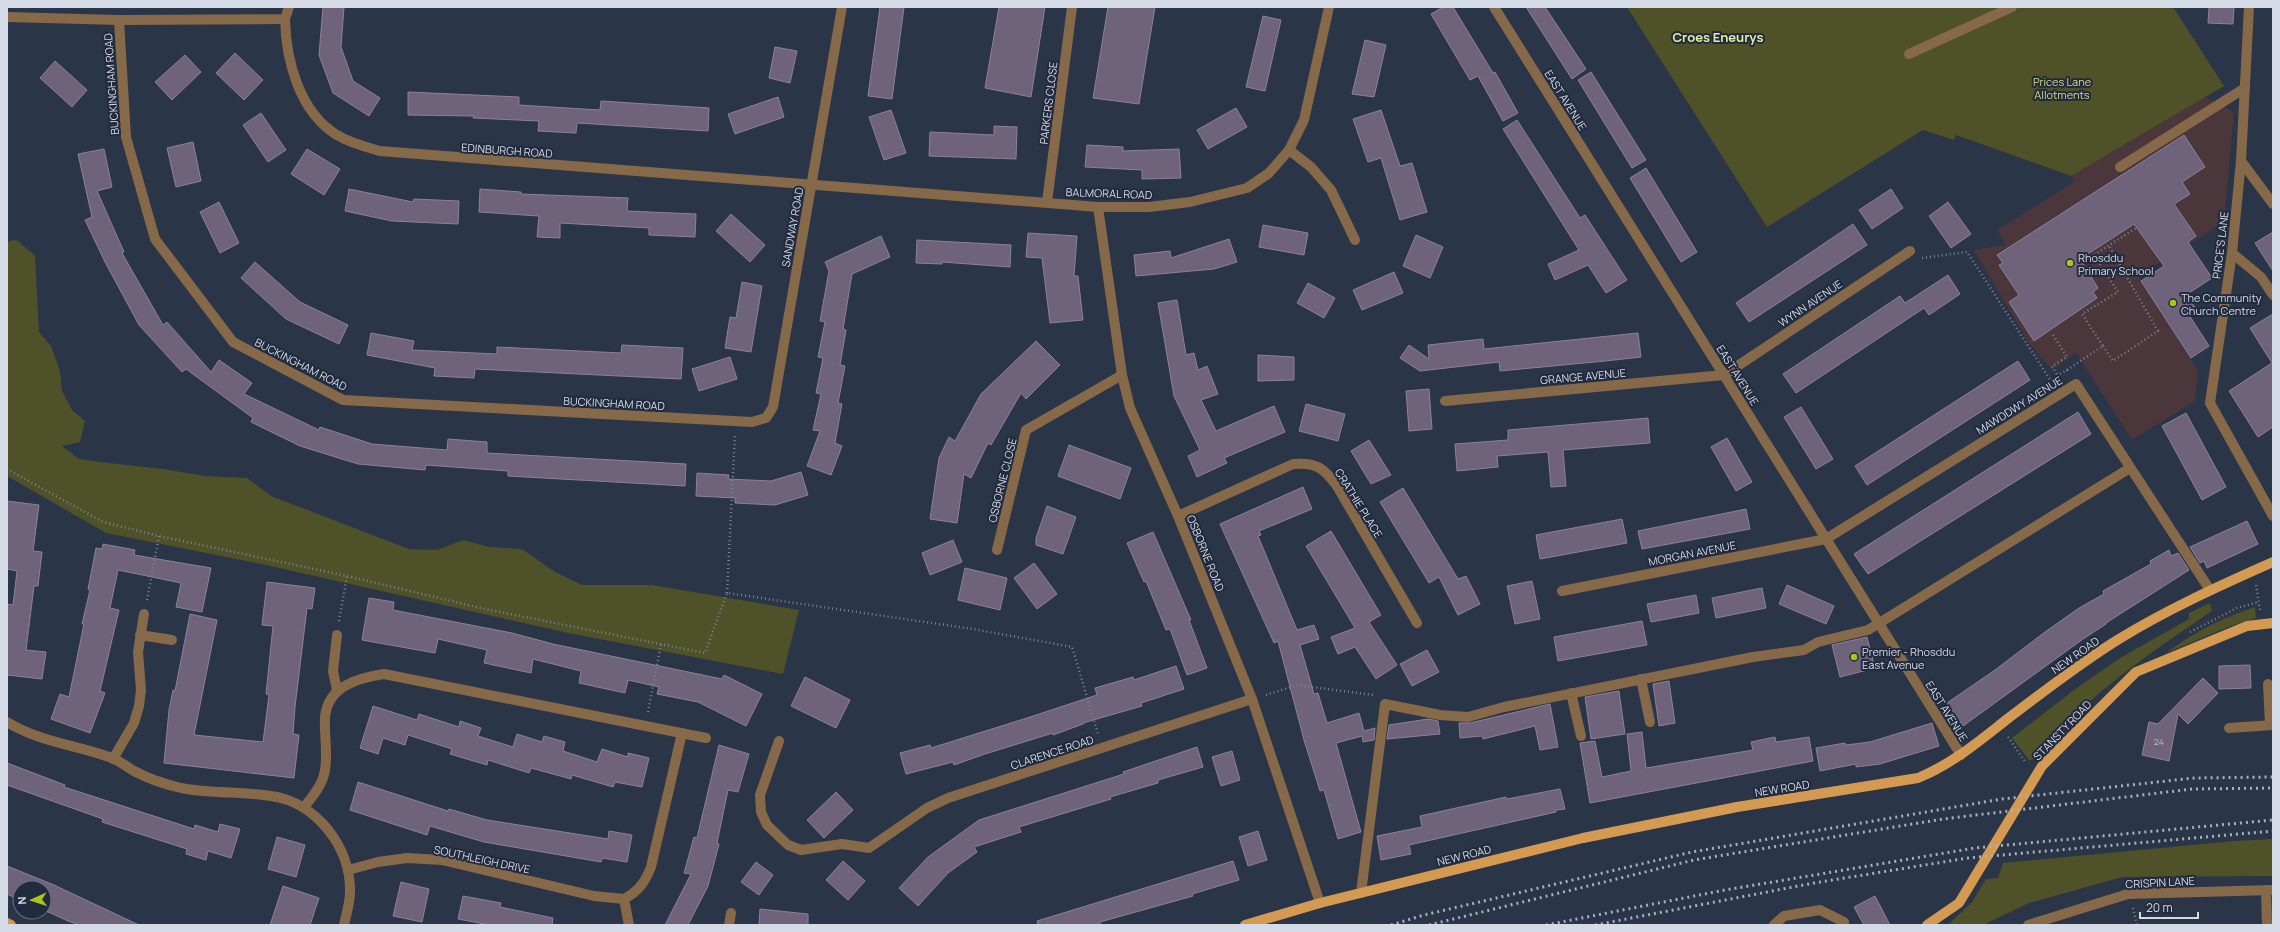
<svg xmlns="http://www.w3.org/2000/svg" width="2280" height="932" viewBox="0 0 2280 932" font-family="Manrope,sans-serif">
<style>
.education{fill:#4b363b}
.green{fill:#4f5128}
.building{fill:#6e637a;stroke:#8c8199}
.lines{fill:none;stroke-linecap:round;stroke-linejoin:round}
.path{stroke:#7a8393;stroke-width:2.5;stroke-dasharray:1 3;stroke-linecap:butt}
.minor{stroke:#866948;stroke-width:10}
.major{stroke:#d59a52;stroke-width:10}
.rail{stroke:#a8b0be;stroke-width:3;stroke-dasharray:2 4;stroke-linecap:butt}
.poi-dot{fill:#aac717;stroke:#222b3e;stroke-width:1.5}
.labels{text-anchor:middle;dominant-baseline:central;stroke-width:4;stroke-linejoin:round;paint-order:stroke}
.number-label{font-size:9px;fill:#babdcc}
.park-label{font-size:11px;fill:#d4da89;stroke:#222b3e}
.street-label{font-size:11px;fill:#d4dbe7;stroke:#222b3e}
.poi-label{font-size:11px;fill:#d4dbe7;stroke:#222b3e;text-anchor:start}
.quarter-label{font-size:13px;font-weight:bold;fill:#dcefa3;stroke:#222b3e}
</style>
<rect width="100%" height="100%" fill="#2b3548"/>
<!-- education -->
<path class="education" d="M2205,97L2234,112L2224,222L2138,276L2198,371L2195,401L2132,440L2076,353L2052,370L2029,343L1974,250L2006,245L1997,230L2074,182L2071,176Z"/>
<!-- green -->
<g class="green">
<path d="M1627,7H2173L2224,86L2071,176L1956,135L1954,140L1923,130L1767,227Z"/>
<path d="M17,240L35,256L39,332L51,346L60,371L62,391L72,410L85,421L80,442L62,446L79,459L100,462L163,469L205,476L247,478L271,496L409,549L437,550L463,540L489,547L522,549L555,572L582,585H652L799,610L783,674L568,633L266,565L106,533L7,476V246L9,241Z"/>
<path d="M2210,603L2212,611C2152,652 2081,698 2038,758L2029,760L2012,738L2074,690L2120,658L2189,619V613Z"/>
<path d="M2255,607L2256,618L2231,626L2166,653C2196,631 2220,619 2255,607Z"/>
<path d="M2273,839V876L2122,877L2029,903L1983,925H1948L1972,902L1986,879L1998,878L2003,863L2234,841Z"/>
</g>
<!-- building -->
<g class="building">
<path d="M323,7H344L341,47L353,81L380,98L369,116L333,93L319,55Z"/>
<path d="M880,7H904L892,99L868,96Z"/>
<path d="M999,7H1045L1031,97L985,88Z"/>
<path d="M1108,7H1155L1139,104L1093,98Z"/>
<path d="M1443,7H1453L1493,73L1495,72L1518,113L1503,121L1478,76L1470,80L1431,14Z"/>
<path d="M1526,7H1545L1586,69L1572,79Z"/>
<path d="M2209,7H2234L2233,24L2208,23Z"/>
<path d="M1263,16L1281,20L1265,91L1246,87Z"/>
<path d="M1365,40L1386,45L1374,97L1352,94Z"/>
<path d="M775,47L797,51L790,83L769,78Z"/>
<path d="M235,53L263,80L244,100L216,73Z"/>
<path d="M185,55L201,72L172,100L155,82Z"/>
<path d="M55,61L87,90L72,107L40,78Z"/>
<path d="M1591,72L1646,160L1632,168L1578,80Z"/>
<path d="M408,92L519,97V105L600,110L601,101L709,108L708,131L577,123L576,133L538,131L539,121L473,118L474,116L408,115Z"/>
<path d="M778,97L784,117L735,134L728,114Z"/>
<path d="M1236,108L1247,127L1208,149L1197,130Z"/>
<path d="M891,110L906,153L884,160L869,117Z"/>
<path d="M1381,110L1400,166L1412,163L1427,212L1400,220L1381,158L1368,162L1353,119Z"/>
<path d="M261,113L286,150L268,162L243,125Z"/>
<path d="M1517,120L1580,218L1585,215L1627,280L1606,293L1588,265L1555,280L1548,264L1579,250L1503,129Z"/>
<path d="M994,126L1017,127L1016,159L929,156L930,132L994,135Z"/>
<path d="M2184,135L2205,167L2182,182L2190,194L2174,204L2196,236L2188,242L2212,278L2186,295L2197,310L2189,315L2209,346L2191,358L2141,281L2164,266L2134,224L2080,259L2098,288L2093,292L2097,298L2034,341L2009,302L2019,295L1999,265L2003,263L1997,255Z"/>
<path d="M193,142L201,181L176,187L167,148Z"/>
<path d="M1087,145L1123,147V151L1179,149L1181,178L1142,179V170L1085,167Z"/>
<path d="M104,149L112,187L97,191L124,252L122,253L163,325L167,322L211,372L219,360L252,383L244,394L319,430L320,427L372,444L447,450L448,439L487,442V453L686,464L685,486L508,476V471L426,465L425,470L358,464L300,446L251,422L253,418L186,369L182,372L139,325L105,262L85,220L92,217L78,154Z"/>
<path d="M307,149L340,169L324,195L291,174Z"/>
<path d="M1646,168L1697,252L1681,262L1630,178Z"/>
<path d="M349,189L413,202L414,199L459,201L458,224L392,221L345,211Z"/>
<path d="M480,189L521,192V194L628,198L627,211L696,214L695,237L649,235V228L560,223V238L537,237L539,216L479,212Z"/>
<path d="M1891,189L1903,208L1872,229L1859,210Z"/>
<path d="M219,202L239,243L220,253L200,212Z"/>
<path d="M1948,202L1971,234L1951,248L1929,216Z"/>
<path d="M731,214L765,245L750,262L716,231Z"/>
<path d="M1853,224L1867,245L1749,322L1736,303Z"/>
<path d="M1263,225L1308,233L1304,255L1259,247Z"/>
<path d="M2273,232V271L2255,243Z"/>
<path d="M1028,233L1077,236L1074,276H1078L1083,320L1050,323L1042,258L1026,257Z"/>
<path d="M1416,235L1443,247L1430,278L1403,266Z"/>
<path d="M881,236L890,257L852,274L843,329L846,330L840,365L845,366L838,403L842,404L835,443L842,446L831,475L807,466L820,431L813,430L821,394L816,393L823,358L818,357L825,322L820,321L829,271L825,262Z"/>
<path d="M1229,239L1237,262L1214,269L1136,276L1134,255L1170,251L1171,258Z"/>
<path d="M917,240L1011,245L1010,267L942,262V264L916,263Z"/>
<path d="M255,262L300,302L348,325L339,344L286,319L241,278Z"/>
<path d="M1394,272L1403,293L1362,310L1353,290Z"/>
<path d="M1948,275L1960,294L1929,315L1924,308L1796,393L1783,374L1900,296L1905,303Z"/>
<path d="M742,282L762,286L751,352L725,348L730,317L736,318Z"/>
<path d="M1308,283L1335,298L1324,318L1297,303Z"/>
<path d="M1177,300L1186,355L1194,353L1198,370L1207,366L1218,394L1201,400L1216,431L1274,406L1285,432L1224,458L1227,463L1197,477L1188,456L1200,450L1174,396L1158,303Z"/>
<path d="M2273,314V427L2258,437L2229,391L2272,363L2250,328Z"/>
<path d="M371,333L414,341L412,350L497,354V347L621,353L622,345L683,348L681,379L475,369L474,378L434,376L435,368L367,355Z"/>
<path d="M1638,333L1641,357L1605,361L1500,371L1499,362L1420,371L1400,358L1409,345L1429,359L1428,345L1483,339L1484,349Z"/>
<path d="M1036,341L1060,365L1026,399L1021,393L991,445L988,443L971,478L964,474L957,523L930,519L939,458L949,437L955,441L981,394Z"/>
<path d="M1258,355L1294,357V380L1258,381Z"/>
<path d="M730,357L737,379L699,391L692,369Z"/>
<path d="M2018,361L2030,380L1867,485L1855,466Z"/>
<path d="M1429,389L1432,429L1409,431L1406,391Z"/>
<path d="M1306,404L1345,414L1338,441L1299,431Z"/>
<path d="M1801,407L1833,459L1816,469L1784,417Z"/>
<path d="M2078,412L2091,434L1868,574L1854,554Z"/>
<path d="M2186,413L2226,487L2202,500L2162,426Z"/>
<path d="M1648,418L1650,443L1563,450L1566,486L1551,487L1548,452L1497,456L1498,467L1457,471L1455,444L1508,440V430Z"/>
<path d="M1727,438L1752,482L1736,491L1711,447Z"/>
<path d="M1369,440L1391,475L1371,484L1351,451Z"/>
<path d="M1069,445L1131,468L1120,499L1058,476Z"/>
<path d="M801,472L808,495L775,505L735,503V498L696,496L697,473L729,475L728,479L771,481Z"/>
<path d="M1303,487L1312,509L1259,531L1261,535L1258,536L1297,630L1314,625L1319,639L1300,645L1314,694L1318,693L1327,723L1359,713L1364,731L1375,728L1374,740L1363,742L1362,736L1336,743L1361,832L1338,839L1324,790L1320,791L1304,740L1278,641L1274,643L1220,524Z"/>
<path d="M1403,488L1458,579L1466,576L1480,604L1458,615L1439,577L1429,583L1380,502Z"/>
<path d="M7,501L39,505L33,551L42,552L38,586H34L26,650L46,652L42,679L7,675V604L13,605L17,571L7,569Z"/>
<path d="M1047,506L1076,517L1063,554L1036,545V538Z"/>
<path d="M1746,509L1750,529L1642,549L1638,531Z"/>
<path d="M1622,519L1627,543L1540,559L1536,535Z"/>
<path d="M2247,521L2258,544L2207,568L2204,561L2200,563L2190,547Z"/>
<path d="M1331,531L1381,615L1369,622L1397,665L1376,679L1355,647L1338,654L1331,637L1355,628L1306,546Z"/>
<path d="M1153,532L1191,620H1189L1207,668L1187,675L1170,629L1166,630L1146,581L1144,582L1127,543Z"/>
<path d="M953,540L962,562L930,575L922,553Z"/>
<path d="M103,544L135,550L134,555L211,568L202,612L176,607L181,583L118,570L110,608L119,610L100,691L105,693L90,733L51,719L60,694L69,697L84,624H82L90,590L88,589L96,548L102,549Z"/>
<path d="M2169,550L2171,556L2178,553L2189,570L2106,623V624L2083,639L1963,726L1947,703L1995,670L2045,632L2079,608L2104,594L2103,591L2151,564L2150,561Z"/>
<path d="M1034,563L1057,594L1037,609L1014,578Z"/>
<path d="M965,568L1007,578L1000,610L958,600Z"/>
<path d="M1532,581L1540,619L1515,624L1507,586Z"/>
<path d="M267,582L315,588L312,609L307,608L295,707L293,734L299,735L294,778L164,763L169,710L173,690L175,691L190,614L217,620L194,735L263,742L269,695L266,694L273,626L262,625Z"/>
<path d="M1787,585L1834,606L1826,624L1779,604Z"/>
<path d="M1762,588L1766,608L1716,618L1712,598Z"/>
<path d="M1696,595L1699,613L1651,622L1647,604Z"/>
<path d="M369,598L394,602L393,610L512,633L553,644L722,679L724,675L762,694L746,726L698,702L657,694L659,687L628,680L625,693L579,683L581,671L533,659L531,673L484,663L487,650L438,639L435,653L362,640Z"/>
<path d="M1642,621L1647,645L1558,661L1554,637Z"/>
<path d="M1867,637L1875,668L1840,677L1832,645Z"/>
<path d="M1427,650L1439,672L1412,686L1400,664Z"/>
<path d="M2250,665L2251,688L2219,689V666Z"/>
<path d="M1176,666L1184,689L1141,703L1142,706L1083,723V724L1053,735V733L985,754L954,765L953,762L906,774L900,753L930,745L931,748L1027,718L1097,695L1095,688L1133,677L1134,680Z"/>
<path d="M805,677L850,700L836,728L791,706Z"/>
<path d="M2203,678L2218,693L2188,724L2178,714L2169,761L2142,755L2149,722L2158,724Z"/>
<path d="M1669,681L1675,723L1659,726L1653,684Z"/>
<path d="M1619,691L1625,734L1591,739L1585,697Z"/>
<path d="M1550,704L1558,747L1540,750L1535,726L1483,739L1482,736L1460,738L1459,723H1470Z"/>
<path d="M373,706L417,720L419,714L459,727L460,721L481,728L478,736L513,747L517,734L542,742L544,736L565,742L563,751L597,762L602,749L628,757V753L649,758L642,787L615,782L613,787L572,775L571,779L531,768L529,773L488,760L487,765L450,754L452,749L408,735L405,745L383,738L378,754L360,748Z"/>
<path d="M1428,719L1438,721L1440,734L1387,739L1389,725Z"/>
<path d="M1932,723L1939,746L1880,764L1856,767V764L1820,771L1816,748L1845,743L1846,745L1870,742Z"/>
<path d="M1642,732L1646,768L1753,750L1751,742L1775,737L1776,742L1809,737L1813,761L1590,803L1580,743L1595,741L1602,777L1631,771L1627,734Z"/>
<path d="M719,745L749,754L738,792L728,790L717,843L719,844L708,886L688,925H665L691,874L684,873L694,837L697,838Z"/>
<path d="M1197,747L1203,767L1158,780V783L1110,797L1111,799L1019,827L1021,832L974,847L977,852L948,873L918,906L899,888L928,857L979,820L1124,774L1123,772Z"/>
<path d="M1232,751L1240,780L1221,786L1212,757Z"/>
<path d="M7,763L65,785L64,787L194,829L195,825L218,832L220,824L240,829L231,858L208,851L206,860L186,854L187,849L102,822L103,819L7,785Z"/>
<path d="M358,782L448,811L449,809L487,820L608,839L609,831L632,835L627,862L602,858L601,862L484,842L430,826L427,835L350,810Z"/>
<path d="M1560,789L1565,809L1556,810V812L1409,845L1411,854L1381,860L1377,836L1422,827L1420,816L1506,797L1507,799Z"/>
<path d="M836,792L853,810L824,838L807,820Z"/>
<path d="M1258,831L1267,860L1248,866L1239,837Z"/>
<path d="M277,837L305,845L296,877L268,869Z"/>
<path d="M843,861L865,881L848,900L826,880Z"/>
<path d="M1233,861L1239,880L1192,894L1193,896L1100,922V925H1038L1037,921Z"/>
<path d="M756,862L773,875L759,895L741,882Z"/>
<path d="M7,866L54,885L139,925H80L68,921L44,910V888H20V900L7,894Z"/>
<path d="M401,882L429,889L422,922L393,916Z"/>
<path d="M283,886L319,898L310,925H270Z"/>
<path d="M463,896L501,903L500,907L553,918L552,925H490L458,919Z"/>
<path d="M1875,896L1890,925H1864L1854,907Z"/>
<path d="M760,909L808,914V925H759Z"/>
</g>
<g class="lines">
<!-- path -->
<g class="path">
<path d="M1922,258L1967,252L2051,381L2053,379"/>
<path d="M2053,335L2067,357L2052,366L2058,376"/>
<path d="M2103,346L2113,361L2158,331L2109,246"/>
<path d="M2067,370L2103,346L2082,314L2118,292L2094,255L2136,228"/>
<path d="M2060,374L2067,370L2069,373"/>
<path d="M7,469L103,522L159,536L347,576L485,609L705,653L727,593L973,629L1072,647L1098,734"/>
<path d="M2256,585L2260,610"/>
<path d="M727,593L735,434"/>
<path d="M147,600L159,536"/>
<path d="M339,621L347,576"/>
<path d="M2190,632L2237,608L2259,602"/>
<path d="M1266,695L1297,685L1373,695"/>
<path d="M648,712L661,644"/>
<path d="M2008,737L2026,763"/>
<path d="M2133,908L2137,925"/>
</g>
<!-- minor -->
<g class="minor">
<path d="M1494,7L1961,755"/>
<path d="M2249,7L2241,161L2232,253L2210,403L2273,516"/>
<path d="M7,17L119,20L285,19L289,7"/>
<path d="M285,19C286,60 299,112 337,135C350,143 366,147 380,151L1098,207H1149L1190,202L1247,188L1269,173L1289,150L1304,120L1329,7"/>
<path d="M119,20L126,137L155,239L233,342L343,400L752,422L766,418L773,407L842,7"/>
<path d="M1909,54L2012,7"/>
<path d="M1289,150L1311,167L1331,190L1355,240"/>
<path d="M2241,161L2273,204"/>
<path d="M2120,167L2245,88"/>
<path d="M1047,202L1072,7"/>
<path d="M1098,207L1122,375L1130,408L1178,516L1252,699L1320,903"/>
<path d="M2232,253L2261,277L2273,295"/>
<path d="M1445,401L1724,375L1910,251"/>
<path d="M1178,516L1293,464C1316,462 1324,468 1337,486L1417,623"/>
<path d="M997,550L1026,430L1122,375"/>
<path d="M1562,591L1826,539L2076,384L2210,590"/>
<path d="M140,635L172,640"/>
<path d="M337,635L333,671L337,690"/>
<path d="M1641,679L1650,722"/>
<path d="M2268,684L2270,725"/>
<path d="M1571,693L1581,736"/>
<path d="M7,722C39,742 77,745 112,758C120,761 128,768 136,772C151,780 164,784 181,788C211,794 241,791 271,796C316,802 351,847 350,892C350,903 346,915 344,925"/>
<path d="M2229,728L2273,725"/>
<path d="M779,741L760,795L761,812L767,825L788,845L801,850L842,844L869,848L927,808L948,798L1252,699"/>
<path d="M113,759L134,723L139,706L141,690L138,652L144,614"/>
<path d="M304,807C313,796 323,784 325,770C328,752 324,735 325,717C328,686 358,678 384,674L706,738"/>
<path d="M348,870L378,862L407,858L442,860L594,896L624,899"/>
<path d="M2266,890L2267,925"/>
<path d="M1361,893L1385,704L1440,715L1468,717L1504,707L1753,657L1804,650L1818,642L1868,630L2130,468"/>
<path d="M629,925L624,899C639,891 645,882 651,867L682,733"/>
<path d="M729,925L731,913"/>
<path d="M1774,925L1784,916L1820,910L1844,922"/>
<path d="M2028,925L2128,894L2273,890"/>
</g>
<!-- major -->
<g class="major">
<path d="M7,923L11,925"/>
<path d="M1245,925L1320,903L1583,838L1737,807L1918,778C1952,764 1978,742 2006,720C2043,692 2080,663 2119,639C2168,609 2221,585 2273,562"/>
<path d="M1927,925L1959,903L2042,766L2136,672L2247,626L2273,623"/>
</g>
<!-- rail -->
<g class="rail">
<path d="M1391,925L1424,915L1692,852L2002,799L2194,778L2273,777"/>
<path d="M1429,925L1694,860L1943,819L2192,789L2273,788"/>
<path d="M1546,925L1725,890L1975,848L2273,820"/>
<path d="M1595,925L1814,883L1968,858L2273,831"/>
</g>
</g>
<!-- markers -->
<g class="poi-dot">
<circle cx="2070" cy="263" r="4"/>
<circle cx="2173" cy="303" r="4"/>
<circle cx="1854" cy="657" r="4"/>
</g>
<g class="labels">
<!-- number labels -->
<g class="number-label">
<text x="2159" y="741">24</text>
</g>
<!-- park labels -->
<g class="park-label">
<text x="2062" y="81">Prices Lane<tspan x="2062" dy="13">Allotments</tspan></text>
</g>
<!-- street labels -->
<g class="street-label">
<text transform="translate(111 84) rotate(-94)">BUCKINGHAM ROAD</text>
<text transform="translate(1566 100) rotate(58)">EAST AVENUE</text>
<text transform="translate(1048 103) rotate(-83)">PARKERS CLOSE</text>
<text transform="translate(507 150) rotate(4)">EDINBURGH ROAD</text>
<text transform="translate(1109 193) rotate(2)">BALMORAL ROAD</text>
<text transform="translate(792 227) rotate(-80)">SANDWAY ROAD</text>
<text transform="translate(2220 245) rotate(-83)">PRICE'S LANE</text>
<text transform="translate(1810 303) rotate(-34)">WYNN AVENUE</text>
<text transform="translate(301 364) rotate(27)">BUCKINGHAM ROAD</text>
<text transform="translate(1738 375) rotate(58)">EAST AVENUE</text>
<text transform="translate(1583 376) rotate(-5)">GRANGE AVENUE</text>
<text transform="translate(614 403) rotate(3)">BUCKINGHAM ROAD</text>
<text transform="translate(2019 405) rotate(-32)">MAWDDWY AVENUE</text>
<text transform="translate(1002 480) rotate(-76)">OSBORNE CLOSE</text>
<text transform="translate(1359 503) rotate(58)">CRATHIE PLACE</text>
<text transform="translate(1206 553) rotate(68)">OSBORNE ROAD</text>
<text transform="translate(1692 553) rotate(-11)">MORGAN AVENUE</text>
<text transform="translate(2075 655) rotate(-35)">NEW ROAD</text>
<text transform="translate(1947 711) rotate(58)">EAST AVENUE</text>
<text transform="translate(2062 730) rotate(-46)">STANSTY ROAD</text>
<text transform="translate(1052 752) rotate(-18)">CLARENCE ROAD</text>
<text transform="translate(1782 788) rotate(-9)">NEW ROAD</text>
<text transform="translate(1464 855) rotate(-14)">NEW ROAD</text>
<text transform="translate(482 859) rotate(12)">SOUTHLEIGH DRIVE</text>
<text transform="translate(2160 882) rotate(-3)">CRISPIN LANE</text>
</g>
<!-- poi labels -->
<g class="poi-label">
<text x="2078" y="257">Rhosddu<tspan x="2078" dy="13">Primary School</tspan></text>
<text x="2181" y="297">The Community<tspan x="2181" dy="13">Church Centre</tspan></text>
<text x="1862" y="651">Premier - Rhosddu<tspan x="1862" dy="13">East Avenue</tspan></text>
</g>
<!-- quarter labels -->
<g class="quarter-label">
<text x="1718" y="37">Croes Eneurys</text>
</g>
</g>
<!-- border -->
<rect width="2280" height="932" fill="none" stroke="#d4dbe7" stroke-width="16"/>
<!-- north arrow -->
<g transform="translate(32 900) rotate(267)"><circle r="19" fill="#222b3e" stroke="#697182"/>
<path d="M0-3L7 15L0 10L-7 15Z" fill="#aac717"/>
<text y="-6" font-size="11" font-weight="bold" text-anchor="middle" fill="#d4dbe7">N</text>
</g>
<!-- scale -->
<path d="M2140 912v6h58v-6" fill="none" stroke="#d4dbe7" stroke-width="2"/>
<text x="2146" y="912" font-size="12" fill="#d4dbe7" stroke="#222b3e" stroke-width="3" paint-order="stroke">20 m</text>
</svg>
